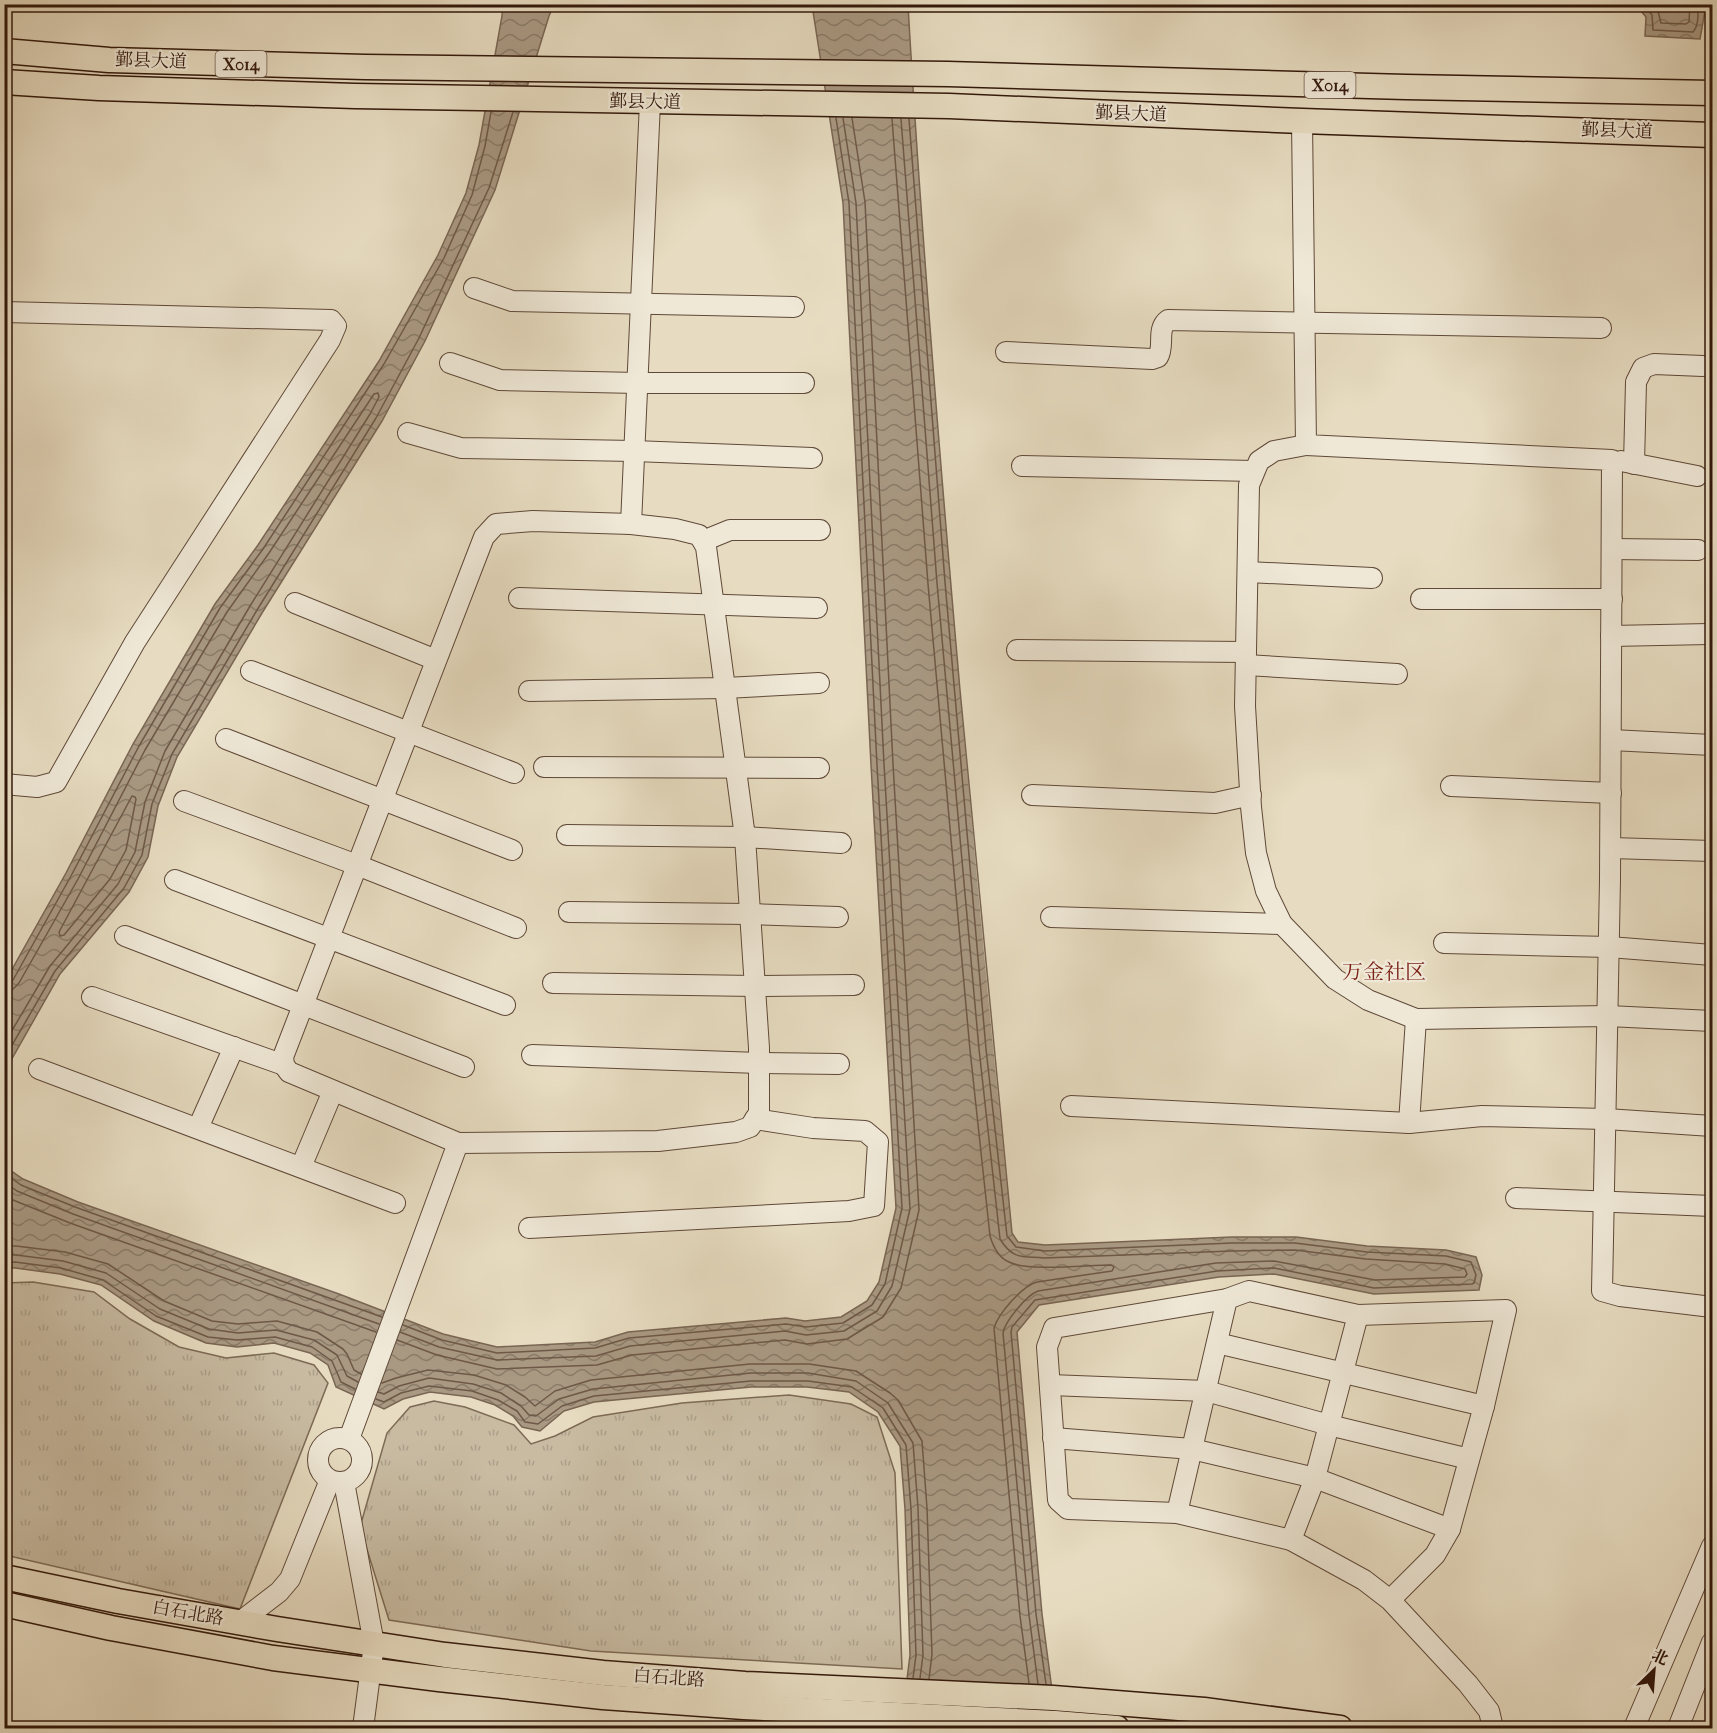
<svg xmlns="http://www.w3.org/2000/svg" width="1717" height="1733" viewBox="0 0 1717 1733" font-family="'IM FELL French Canon','Noto Serif SC',serif">
<style>
.park{fill:url(#park-tufts);stroke:#7d6a56;stroke-width:1.5}
.water{fill:url(#water-waves);stroke:#796553;stroke-width:1.5}
.lines{fill:none;stroke-linecap:round;stroke-linejoin:round}
.shore{stroke:#6e5847;stroke-width:1.5}
.minor-casing{stroke:#5f4938;stroke-width:22}
.major-casing{stroke:#32180b;stroke-width:27}
.minor{stroke:#efe8d7;stroke-width:20}
.major{stroke:#e7dcc1;stroke-width:24}
.labels{text-anchor:middle;dominant-baseline:central;stroke-width:4.5;stroke-linejoin:round;paint-order:stroke}
.shield{fill:#efe8d7;stroke:#6b5648;stroke-width:1.5}
.shield-label{font-size:16px;font-weight:bold;fill:#32180b}
.street-label{font-size:18px;fill:#32180b;stroke:#efe8d7}
.quarter-label{font-size:21px;fill:#7a1f14;stroke:#efe8d7}
</style>
<defs>
<pattern id="park-tufts" width="24" height="20" patternUnits="userSpaceOnUse" patternTransform="scale(1.5)"><rect width="24" height="20" fill="#c8bba2"/><path d="M3 7l-1-3M5 7V3M7 7l1-3M15 17l-1-3M17 17v-4M19 17l1-3" fill="none" stroke="#aca08a"/></pattern>
<pattern id="water-waves" width="16" height="10" patternUnits="userSpaceOnUse" patternTransform="scale(1.5)"><rect width="16" height="10" fill="#a99983"/><path d="M0 5q4-4 8 0t8 0" fill="none" stroke="#8a7c69"/></pattern>
</defs>
<rect width="100%" height="100%" fill="#e7dcc1"/>
<filter id="stains"><feTurbulence type="fractalNoise" baseFrequency=".00333" numOctaves="4"/><feColorMatrix values="0 0 0 0 .2 0 0 0 0 .09 0 0 0 0 .02 0 0 0 .5 -.17"/></filter>
<radialGradient id="worn" r=".72"><stop offset=".6" stop-color="#630" stop-opacity="0"/><stop offset="1" stop-color="#630" stop-opacity=".3"/></radialGradient>
<!-- park -->
<g class="park">
<path d="M33,1282L94,1292L130,1319L179,1347L226,1358L274,1353L314,1365L328,1383L240,1609L5,1555V1283Z"/>
<path d="M789,1395L851,1404L877,1417L895,1473L902,1669L591,1651L389,1620L360,1527L387,1433L410,1407L434,1401L465,1407L514,1425L531,1444L555,1436L593,1417L682,1403Z"/>
</g>
<!-- water -->
<g class="water">
<path d="M503,5H554L549,16L495,190L425,341L382,421L262,613L177,757L158,806L148,857L129,892L60,974L5,1071V982L66,873L133,744L215,604L258,545L379,361L438,255L466,193L479,145L502,16Z"/>
<path d="M812,5H908C921,233 940,462 960,690C976,871 993,1052 1012,1233L1018,1242L1045,1245L1232,1237H1296L1367,1246L1446,1250L1476,1257L1482,1275L1479,1290L1374,1294L1274,1274L1219,1277L1039,1305L1017,1332L1042,1614L1057,1728H901L910,1655L905,1509L900,1446L878,1412L849,1392L807,1387H751L594,1402L564,1411L540,1431L522,1427L513,1416L495,1405L471,1397L430,1392L403,1399L384,1409L336,1387L328,1365L310,1353L274,1343L237,1347L206,1343L154,1321L101,1285L60,1274L15,1268H5L4,1166L23,1179L78,1202L339,1294L443,1334L497,1347L595,1342L628,1332L786,1318L805,1321L841,1317L867,1301L879,1282L896,1208L871,765L843,203Z"/>
<path d="M1636,5H1703L1705,11L1700,39L1645,36L1646,17Z"/>
</g>
<g class="lines">
<!-- shore -->
<g class="shore">
<path d="M1643,4L1652,15L1653,30L1693,32C1699,26 1698,13 1698,4"/>
<path d="M1653,4L1658,11L1661,23L1686,24L1689,22L1690,4"/>
<path d="M892,119L928,584L970,1050L990,1236C993,1246 999,1258 1009,1262C1030,1272 1086,1265 1111,1265L1114,1267L1112,1271L1037,1282C1022,1286 998,1314 994,1328L1020,1616L1029,1683"/>
<path d="M901,119L937,583L979,1049L1000,1239C1013,1260 1022,1256 1044,1258L1232,1251L1295,1250L1366,1259L1445,1264L1465,1269L1467,1274L1465,1277L1375,1280L1274,1261L1216,1263L1038,1291C1027,1295 1005,1321 1003,1333L1029,1615L1038,1684"/>
<path d="M909,119L945,582L986,1049L1007,1236L1016,1247L1045,1251L1232,1243H1295L1367,1252L1446,1256L1471,1262L1476,1275L1474,1283L1472,1284L1374,1288L1274,1268L1217,1271L1035,1300L1012,1327L1011,1332L1036,1614L1046,1684"/>
<path d="M132,796L135,797L136,799L126,850L110,879L64,935L60,936L59,932Z"/>
<path d="M4,983H9L13,980L71,876L139,746L220,608L263,549L384,364L444,258L472,195L485,146L491,112"/>
<path d="M4,991L13,989L19,983L78,879L145,750L227,612L269,553L374,394L378,393L379,397L370,414L250,606L165,751L145,802L135,852L118,884L50,966L4,1044"/>
<path d="M4,1059L55,971L124,888L142,855L152,804L172,754L257,610L376,418L419,338L489,188L513,112"/>
<path d="M4,1173L21,1185L75,1207L382,1317"/>
<path d="M4,1182L17,1191L73,1214L379,1324"/>
<path d="M4,1193L13,1200L70,1223L376,1332"/>
<path d="M4,1246H16L65,1252L108,1264L164,1301L212,1321L238,1324L277,1321L317,1332L343,1349L347,1354L354,1370L361,1374"/>
<path d="M4,1255H16L63,1261L106,1273L160,1309L209,1329L238,1333L276,1330L314,1340L337,1355L347,1376L358,1382"/>
<path d="M4,1263L15,1262L61,1268L103,1280L156,1316L208,1337L237,1340L275,1337L312,1347L332,1361L341,1382L355,1389"/>
<path d="M403,1325L442,1340L497,1353L595,1348L629,1338L786,1324L806,1327L843,1323L872,1305L885,1284L902,1208L877,765L849,203L836,118"/>
<path d="M400,1332L439,1347L497,1360L596,1356L630,1346L785,1331L806,1335L844,1331L877,1311L892,1286L910,1209L884,764L856,203L843,118"/>
<path d="M397,1340L437,1355L497,1369L597,1365L632,1355L785,1340L807,1344L847,1339L883,1317L901,1288L919,1210L893,764L865,202L852,118"/>
<path d="M382,1383L396,1378L428,1370L474,1375L506,1385L525,1397L535,1406L555,1391L591,1380L750,1364H809L856,1371L890,1393L898,1400L922,1441L927,1508L932,1654L929,1679"/>
<path d="M378,1392L384,1394L399,1386L429,1378L473,1384L501,1393L521,1406L529,1415L536,1416L559,1399L593,1389L751,1373H808L856,1381L888,1403L913,1443L918,1508L923,1655L920,1678"/>
<path d="M376,1399L384,1402L401,1393L429,1386L472,1391L498,1400L517,1411L525,1422L538,1424L562,1406L594,1396L751,1381H808L852,1387L883,1408L906,1445L911,1509L916,1655L913,1678"/>
</g>
<defs>
<g id="minor">
<path d="M1302,121L1306,445L1612,460L1610,880L1602,1291L1620,1296L1712,1307"/>
<path d="M474,288L512,301L794,307"/>
<path d="M4,312L331,320L336,326L330,340L135,642L56,782L37,787L4,784"/>
<path d="M1006,352L1152,359L1158,357C1165,346 1156,329 1168,320L1601,328"/>
<path d="M450,363L500,380L638,383H804"/>
<path d="M408,433L461,448L634,451L812,458"/>
<path d="M1306,445L1274,451L1259,461L1249,485L1245,706L1251,807L1256,853L1266,891L1282,924L1335,979L1368,1000L1416,1019L1608,1016L1712,1021"/>
<path d="M1621,461L1697,476"/>
<path d="M1634,464L1636,382L1643,368L1654,364L1703,366"/>
<path d="M1022,466L1254,471"/>
<path d="M631,524L650,102"/>
<path d="M703,541L730,530H820"/>
<path d="M1612,549L1698,550"/>
<path d="M1248,572L1372,578"/>
<path d="M519,598L817,608"/>
<path d="M1421,599H1612"/>
<path d="M295,603L436,660"/>
<path d="M1611,636L1709,634"/>
<path d="M1017,650L1246,652"/>
<path d="M1246,665L1397,674"/>
<path d="M251,671L514,773"/>
<path d="M529,691L725,688L819,683"/>
<path d="M226,739L512,850"/>
<path d="M1611,740L1712,745"/>
<path d="M544,767L819,768"/>
<path d="M1451,786L1611,793"/>
<path d="M1032,795L1215,803L1251,795"/>
<path d="M184,801L357,865L516,928"/>
<path d="M567,835L745,837L841,843"/>
<path d="M1611,848L1712,851"/>
<path d="M175,880L505,1005"/>
<path d="M569,912L750,914L838,917"/>
<path d="M1051,917L1282,924"/>
<path d="M125,936L464,1067"/>
<path d="M1444,943L1609,947L1712,955"/>
<path d="M553,983L755,986L854,985"/>
<path d="M92,997L284,1065"/>
<path d="M532,1055L759,1063L839,1064"/>
<path d="M39,1069L395,1203"/>
<path d="M1071,1106L1409,1123L1482,1116L1606,1119L1712,1126"/>
<path d="M1409,1123L1416,1019"/>
<path d="M198,1128L234,1047"/>
<path d="M301,1167L333,1091"/>
<path d="M1516,1198L1712,1206"/>
<path d="M529,1228L849,1211L874,1206L878,1142L865,1131L813,1128L755,1119"/>
<path d="M1217,1343L1484,1406"/>
<path d="M1050,1385L1206,1391L1329,1425L1469,1459"/>
<circle cx="340" cy="1460" r="22"/>
<path d="M1053,1438L1192,1449L1315,1478L1450,1529"/>
<path d="M349,1439L458,1143L289,1072L284,1065L283,1057L484,537L496,524L533,521L631,524L675,529L699,535L706,547L745,837L759,1048V1113L750,1127L736,1132L658,1141L458,1143"/>
<path d="M344,1482L374,1644L363,1728"/>
<path d="M1177,1513L1227,1299"/>
<path d="M1291,1540L1315,1478L1358,1315"/>
<path d="M1390,1600L1435,1555L1450,1529L1484,1406L1506,1310L1358,1315L1249,1291L1227,1299L1054,1328L1047,1347L1058,1500L1068,1509L1177,1513L1291,1540L1364,1580L1390,1600L1468,1684L1489,1711L1493,1728"/>
<path d="M240,1622L279,1592L290,1579L330,1480"/>
<path d="M1634,1728L1712,1546"/>
<path d="M1678,1728L1712,1642"/>
</g>
<g id="major">
<path d="M4,51L109,60L365,67L948,74L1406,87L1712,93"/>
<path d="M4,82L99,88L355,96L949,106L1302,121L1712,135"/>
<path d="M4,1577L118,1601L277,1629L445,1655L603,1673L745,1684L1053,1698L1204,1710L1340,1728"/>
<path d="M4,1604L111,1628L273,1658L439,1679L603,1697L744,1707L1055,1723L1117,1728"/>
</g>
</defs>
<!-- minor casing -->
<use href="#minor" class="minor-casing"/>
<!-- major casing -->
<use href="#major" class="major-casing"/>
<!-- minor -->
<use href="#minor" class="minor"/>
<!-- major -->
<use href="#major" class="major"/>
</g>
<g class="labels">
<!-- shield labels -->
<g class="shield">
<rect x="215.5" y="51" width="51" height="26" rx="4.5"/>
<rect x="1304.5" y="72" width="51" height="26" rx="4.5"/>
</g>
<g class="shield-label">
<text x="241" y="64">X014</text>
<text x="1330" y="85">X014</text>
</g>
<!-- street labels -->
<g class="street-label">
<text transform="translate(151 61) rotate(2)">鄞县大道</text>
<text transform="translate(645 102) rotate(1)">鄞县大道</text>
<text transform="translate(1131 114) rotate(2)">鄞县大道</text>
<text transform="translate(1617 131) rotate(2)">鄞县大道</text>
<text transform="translate(188 1613) rotate(10)">白石北路</text>
<text transform="translate(669 1678) rotate(4)">白石北路</text>
</g>
<!-- quarter labels -->
<g class="quarter-label">
<text x="1384" y="972">万金社区</text>
</g>
</g>
<!-- margin -->
<rect width="1717" height="1733" fill="none" stroke="#e7dcc1" stroke-width="24"/>
<rect x="6" y="6" width="1705" height="1721" fill="none" stroke="#32180b" stroke-width="3"/>
<rect x="12" y="12" width="1693" height="1709" fill="none" stroke="#32180b" stroke-width="1.5"/>
<!-- north arrow -->
<g transform="translate(1654 1670) rotate(25)" stroke="#efe8d7" stroke-width="4.5" paint-order="stroke">
<path d="M0-4.5L10 22L0 15L-10 22Z" fill="#32180b"/>
<text y="-9" font-size="16" font-weight="bold" text-anchor="middle" fill="#32180b">北</text>
</g>
<rect width="100%" height="100%" filter="url(#stains)"/>
<rect width="100%" height="100%" fill="url(#worn)"/>
</svg>
